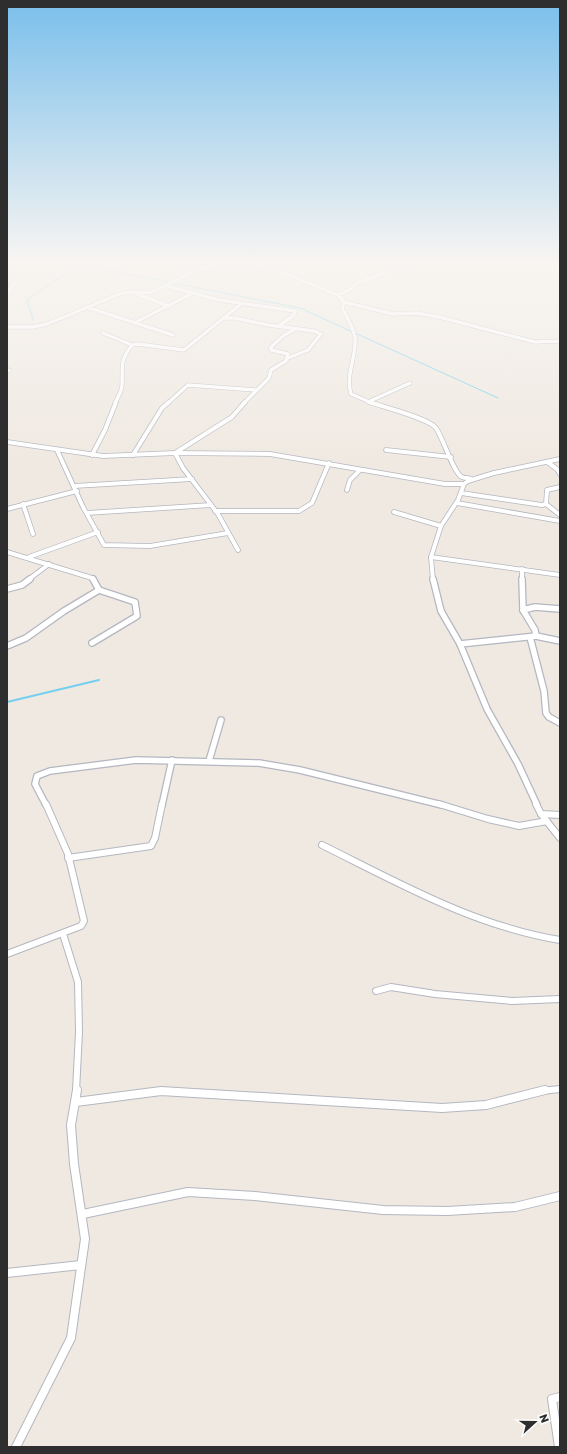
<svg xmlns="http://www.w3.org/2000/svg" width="567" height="1454" viewBox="0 0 567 1454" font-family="'Golos Text',sans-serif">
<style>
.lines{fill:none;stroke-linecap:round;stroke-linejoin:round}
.stream-far1{stroke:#75cff0;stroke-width:1}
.stream{stroke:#75cff0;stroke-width:2}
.street-far4-casing{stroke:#b4b7c1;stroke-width:4.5}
.street-far3-casing{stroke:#b4b7c1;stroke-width:5.5}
.street-far2-casing{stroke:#b4b7c1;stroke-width:8}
.street-far1-casing{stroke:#b4b7c1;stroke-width:8}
.street-casing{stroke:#b4b7c1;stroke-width:10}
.street-far4{stroke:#fff;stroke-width:3.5}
.street-far3{stroke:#fff;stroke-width:4}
.street-far2{stroke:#fff;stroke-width:5.5}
.street-far1{stroke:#fff;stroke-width:6}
.street{stroke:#fff;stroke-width:8}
</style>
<rect width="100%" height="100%" fill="#efe9e1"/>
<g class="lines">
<!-- stream-far1 -->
<g class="stream-far1">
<path d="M71,263L300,308L498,398"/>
<path d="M33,319L27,300L65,274L72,265"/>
</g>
<!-- stream -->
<path class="stream" d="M7,702L99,680"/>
<defs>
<g id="street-far4">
<path d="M249,263L286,274L338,295L344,302L342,308C347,317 353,327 355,337C357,357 345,374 351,394L372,403"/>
<path d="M167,286L219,300L295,311L294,315L279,326"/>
<path d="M7,292L16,282"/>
<path d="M137,294L168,306"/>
<path d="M338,295L349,290L359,282L385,273L404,263"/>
<path d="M344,302L393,314L416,313L439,317L535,342L560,341"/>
<path d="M89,308L173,335"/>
<path d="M224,318H235L268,325L314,331L321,334L308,350L288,358"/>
<path d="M136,322L193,293"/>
<path d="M7,327H32L47,324L122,293L152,292L198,269L230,263"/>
<path d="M103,333L132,345"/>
<path d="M7,372L9,370"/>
<path d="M368,402L410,383"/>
<path d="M115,403C118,397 122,391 122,385C123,366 119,362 132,345L138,344L184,350L241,304"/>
<path d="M168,403L188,385L255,390"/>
<path d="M244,403L269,378L271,370L286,361L288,354L271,350V347L283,336L295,329"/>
</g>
<g id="street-far3">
<path d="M369,402C383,407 428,418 436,428C443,438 454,474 462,477C464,478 468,478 471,479"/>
<path d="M7,442L103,456L175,453L270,454L445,484H464"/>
<path d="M57,450L83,507L104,545L150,546L228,533"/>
<path d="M386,450L451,457"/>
<path d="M92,455L105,430L116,402"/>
<path d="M133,455L162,408L169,402"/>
<path d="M547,462L557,469L560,474"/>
<path d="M74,486L192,479"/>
<path d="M347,490L350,480L360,470"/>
<path d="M461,493L542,505L546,504L547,490L560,487"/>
<path d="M457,503L560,521"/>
<path d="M23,504L33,534"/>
<path d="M546,504L560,515"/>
<path d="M7,509L77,491"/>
<path d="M215,511H299L312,503L329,463"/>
<path d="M394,512L441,526"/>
<path d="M87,513L211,505"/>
<path d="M238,550L218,514L183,468L175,453L232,417L245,402"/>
<path d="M7,552L92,578L94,580"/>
<path d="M29,557L98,532"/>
<path d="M431,557L560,575"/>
<path d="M522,569V580"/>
<path d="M28,580L49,564"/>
<path d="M433,580L431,557L441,526L458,500L464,484L468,481L494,473L560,459"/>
</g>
<g id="street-far2">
<path d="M433,579L441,611L460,644L487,709L518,764L537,805"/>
<path d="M522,579L523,610"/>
<path d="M7,589L22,585L30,579"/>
<path d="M536,636L560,641"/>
<path d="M530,637L544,691L546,713L549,717L560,723"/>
<path d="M92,643L137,616L135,602L99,590L93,579"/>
<path d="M460,644L536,636L535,630L523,610L535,607L560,609"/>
<path d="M7,646L26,638L64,611L99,590"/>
<path d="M209,761L221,720"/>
<path d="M46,805L35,784L37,776L50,771L136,760L259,763L300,770L442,805"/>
<path d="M162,805L172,760"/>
</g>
<g id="street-far1">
<path d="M439,804L488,819L519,826L547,821"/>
<path d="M536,804L541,814L560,838"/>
<path d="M541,814L560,815"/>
<path d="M322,845C399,883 474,926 560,940"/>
<path d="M68,858L151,846L155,838L162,804"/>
<path d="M63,934L78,982L79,1032L76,1091"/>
<path d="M7,954L81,926L84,921L68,854L46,804"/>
<path d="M376,991L391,987L435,994L512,1001L560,999"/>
<path d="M160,1091H163"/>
<path d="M541,1091L560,1089"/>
</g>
<g id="street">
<path d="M76,1102L161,1091L442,1108L486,1105L545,1090"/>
<path d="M83,1214L188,1192L255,1196L383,1210L447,1211L515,1207L560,1196"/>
<path d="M7,1273L81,1265"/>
<path d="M16,1447L71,1338L85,1239L74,1164L71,1125L77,1090"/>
<path d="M559,1447L552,1399L560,1397"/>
</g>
</defs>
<!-- street-far4 casing -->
<use href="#street-far4" class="street-far4-casing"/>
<!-- street-far3 casing -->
<use href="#street-far3" class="street-far3-casing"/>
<!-- street-far2 casing -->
<use href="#street-far2" class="street-far2-casing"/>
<!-- street-far1 casing -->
<use href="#street-far1" class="street-far1-casing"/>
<!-- street casing -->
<use href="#street" class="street-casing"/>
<!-- street-far4 -->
<use href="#street-far4" class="street-far4"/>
<!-- street-far3 -->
<use href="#street-far3" class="street-far3"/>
<!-- street-far2 -->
<use href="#street-far2" class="street-far2"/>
<!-- street-far1 -->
<use href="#street-far1" class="street-far1"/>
<!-- street -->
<use href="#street" class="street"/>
</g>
<!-- sky -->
<linearGradient id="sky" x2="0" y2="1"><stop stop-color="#7abfeb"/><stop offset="0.56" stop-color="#f8f5f2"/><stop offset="1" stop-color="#f8f5f2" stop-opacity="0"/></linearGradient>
<rect width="567" height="467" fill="url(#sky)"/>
<!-- border -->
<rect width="567" height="1454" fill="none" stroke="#2e2e2e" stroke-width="16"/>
<!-- north arrow -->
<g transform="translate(535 1422) rotate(69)" stroke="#ffffff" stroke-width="3" paint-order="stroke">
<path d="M0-3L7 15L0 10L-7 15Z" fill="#2e2e2e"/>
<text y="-6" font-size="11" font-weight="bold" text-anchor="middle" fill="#2e2e2e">N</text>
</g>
</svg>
